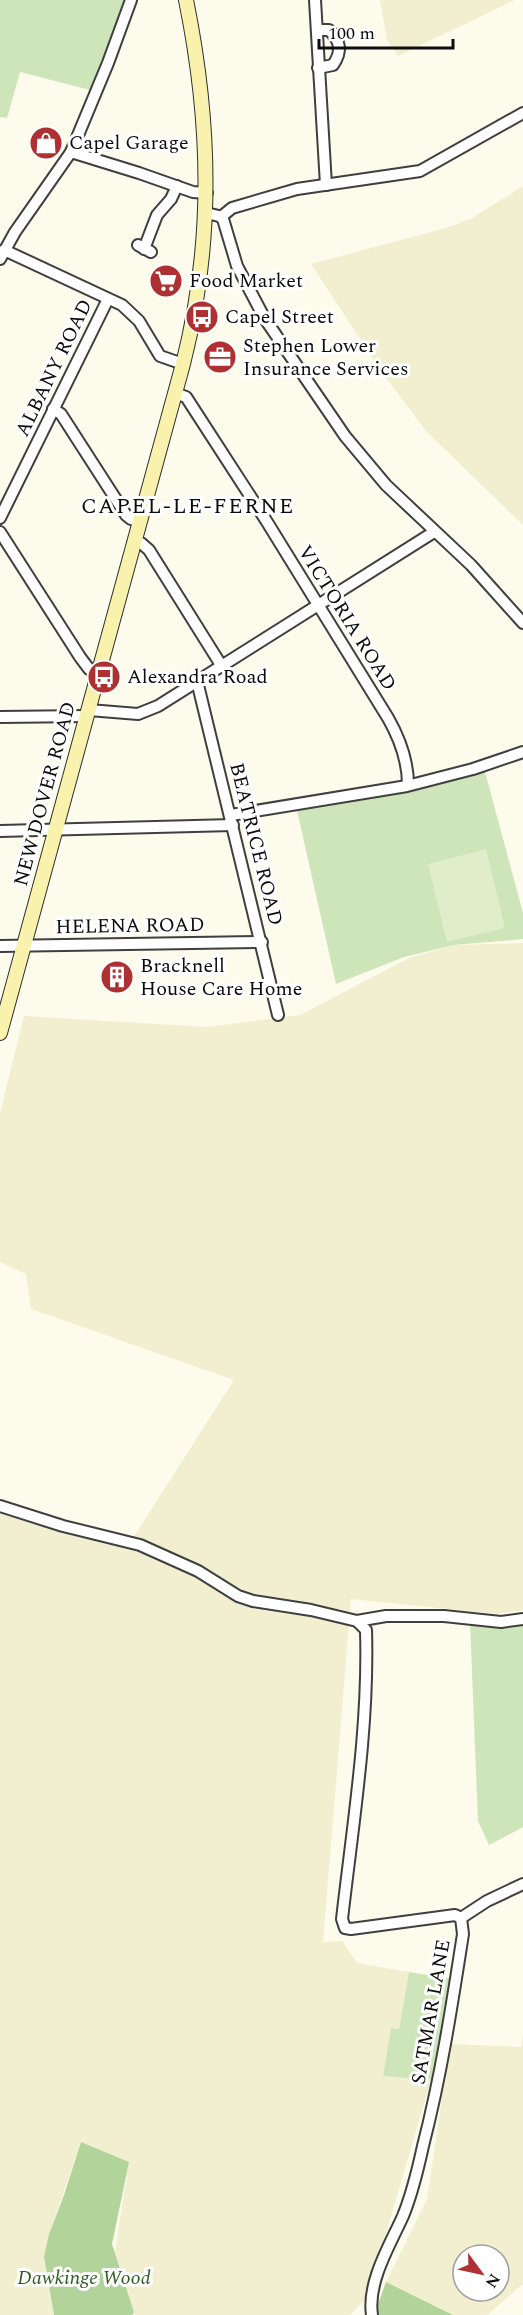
<svg xmlns="http://www.w3.org/2000/svg" width="523" height="2315" viewBox="0 0 523 2315" font-family="Spectral,serif">
<style>
.farmland{fill:#f1efcf;fill-rule:evenodd}
.green{fill:#cee4b9}
.forest{fill:#b2d49a}
.pitch{fill:#dfedca}
.lines{fill:none;stroke-linecap:round;stroke-linejoin:round}
.street-casing{stroke:#3f3f3f;stroke-width:14}
.secondary-casing{stroke:#2e2e2e;stroke-width:16}
.street{stroke:#fff;stroke-width:10}
.secondary{stroke:#f8f2ad;stroke-width:14}
.labels{text-anchor:middle;dominant-baseline:central;stroke-width:6;stroke-linejoin:round;paint-order:stroke}
.poi-label{font-size:20px;fill:#0c0c0c;stroke:#fff;text-anchor:start}
.street-label{font-size:20px;fill:#0c0c0c;stroke:#fff}
.park-label{font-size:20px;font-style:italic;fill:#2c5d22;stroke:#fff}
.quarter-label{font-size:22px;letter-spacing:1.5px;fill:#0c0c0c;stroke:#fff}
</style>
<rect width="100%" height="100%" fill="#fdfbec"/>
<!-- farmland -->
<g class="farmland">
<path d="M380,0H515L398,56L387,40Z"/>
<path d="M523,186V525L426,431L381,371L311,264L446,228L472,218Z"/>
<path d="M523,943V1610L497,1614L351,1599L323,1942L342,1941L357,1963L409,1972L399,2030L391,2028L383,2076L431,2080L367,2298L350,2315H132L134,2312L115,2252L129,2162L81,2142L49,2234L44,2258L54,2315H0V1509L126,1549L234,1380L31,1309L26,1274L0,1262V1113L24,1016L207,1027L300,1015L409,958L454,945Z"/>
<path d="M523,2034V2284L487,2315H453L386,2282L427,2199L450,2044L521,2047ZM463,2255H499V2291H463Z"/>
</g>
<!-- green -->
<g class="green">
<path d="M0,0H125L90,90L20,72L7,118L0,117Z"/>
<path d="M485,772L523,913V939L454,945L404,957L336,984L296,806Z"/>
<path d="M470,1622L491,1627L523,1623V1827L489,1845L478,1821Z"/>
<path d="M409,1972L452,1979L431,2080L383,2076L391,2028L399,2029Z"/>
</g>
<!-- forest -->
<g class="forest">
<path d="M81,2142L129,2162L112,2244L134,2312L132,2315H54L44,2257L49,2234L64,2195Z"/>
<path d="M386,2282L453,2315H378L376,2310Z"/>
</g>
<!-- pitch -->
<path class="pitch" d="M486,849L505,928L447,942L428,864Z"/>
<g class="lines">
<defs>
<g id="street">
<path d="M315,0L326,185"/>
<path d="M318,30H329C341,41 342,52 333,65L318,68"/>
<path d="M71,152L139,173L193,192L207,193"/>
<path d="M206,213L219,216L223,219L237,266L265,319L345,436L386,485L471,565L523,623"/>
<path d="M221,217L232,208L297,189L420,171L523,113"/>
<path d="M138,245L151,252"/>
<path d="M144,249L157,215L171,199L177,186"/>
<path d="M4,250L122,305L139,321L160,356L183,364"/>
<path d="M0,259L15,232L71,152L108,63L131,0"/>
<path d="M175,393L186,397L188,400L267,522L388,718C400,739 408,761 408,785"/>
<path d="M53,409L61,414L126,515L131,519L140,521"/>
<path d="M0,518L108,299"/>
<path d="M0,532L80,657L89,669L98,672"/>
<path d="M133,543H141L149,550L221,665"/>
<path d="M197,681L278,1015"/>
<path d="M89,710L138,714L158,706L434,532"/>
<path d="M0,717L87,716"/>
<path d="M231,815L407,786L473,769L523,752"/>
<path d="M0,831L233,825"/>
<path d="M0,946L262,942"/>
<path d="M0,1506L63,1526L140,1545L198,1571L238,1596L253,1601L311,1610L357,1621L386,1616H444L501,1622L523,1619"/>
<path d="M357,1621L366,1630C369,1726 353,1823 342,1919L345,1928L351,1929L455,1915L461,1918L463,1934C452,2005 441,2076 423,2146C418,2169 412,2194 403,2216C390,2245 367,2282 372,2315"/>
<path d="M461,1918L487,1901L523,1884"/>
</g>
<path id="secondary" d="M0,1033L183,364C214,242 211,123 186,0"/>
</defs>
<!-- street casing -->
<use href="#street" class="street-casing"/>
<!-- secondary casing -->
<use href="#secondary" class="secondary-casing"/>
<!-- street -->
<use href="#street" class="street"/>
<!-- secondary -->
<use href="#secondary" class="secondary"/>
</g>
<!-- icons -->
<defs>
<symbol id="shop-disc" viewBox="-11 -11 22 22"><circle r="9.5" fill="#af3032" stroke="#fff"/><path d="M-5-2.5h2.3a2.7 3.5 0 0 1 5.4 0H5L5.5 6h-11ZM-1.5-2.5h3a1.5 2.3 0 0 0-3 0Z" fill="#fff"/></symbol>
<symbol id="supermarket-disc" viewBox="-11 -11 22 22"><circle r="9.5" fill="#af3032" stroke="#fff"/><path d="M-6-5.5h2.5l.6 2H6L4.5 2H-2.5L-4.4-4H-6ZM-1.5 3.2a1.3 1.3 0 1 0 .1 0ZM3 3.2a1.3 1.3 0 1 0 .1 0Z" fill="#fff"/></symbol>
<symbol id="bus-disc" viewBox="-11 -11 22 22"><circle r="9.5" fill="#af3032" stroke="#fff"/><path d="M-5-6H5V4H4V6H2V4H-2V6H-4V4H-5ZM-3.5-4V0h7V-4ZM-3.5 1.2v1.5H-2V1.2ZM2 1.2v1.5H3.5V1.2Z" fill="#fff"/></symbol>
<symbol id="office-disc" viewBox="-11 -11 22 22"><circle r="9.5" fill="#af3032" stroke="#fff"/><path d="M-6-3h4V-5.5h4V-3h4V5H-6ZM-1-4.5V-3h2v-1.5ZM-6 0V1H6V0Z" fill="#fff"/></symbol>
<symbol id="building-disc" viewBox="-11 -11 22 22"><circle r="9.5" fill="#af3032" stroke="#fff"/><path d="M-4-6H4V6H1V3H-1V6H-4ZM-2.5-4.3h1.7v1.8h-1.7ZM.8-4.3h1.7v1.8H.8ZM-2.5-1h1.7V.8h-1.7ZM.8-1h1.7V.8H.8Z" fill="#fff"/></symbol>
</defs>
<g fill-rule="evenodd">
<use href="#shop-disc" x="27" y="124" width="38" height="38"/>
<use href="#supermarket-disc" x="147" y="262" width="38" height="38"/>
<use href="#bus-disc" x="183" y="298" width="38" height="38"/>
<use href="#office-disc" x="201" y="338" width="38" height="38"/>
<use href="#bus-disc" x="85" y="658" width="38" height="38"/>
<use href="#building-disc" x="98" y="958" width="38" height="38"/>
</g>
<g class="labels">
<!-- poi labels -->
<g class="poi-label">
<text x="69" y="143">Capel Garage</text>
<text x="189" y="281">Food Market</text>
<text x="225" y="317">Capel Street</text>
<text x="243" y="346">Stephen Lower<tspan x="243" dy="23">Insurance Services</tspan></text>
<text x="127" y="677">Alexandra Road</text>
<text x="140" y="966">Bracknell<tspan x="140" dy="23">House Care Home</tspan></text>
</g>
<!-- street labels -->
<g class="street-label">
<text transform="translate(54 368) rotate(-64)">ALBANY ROAD</text>
<text transform="translate(347 618) rotate(58)">VICTORIA ROAD</text>
<text transform="translate(45 794) rotate(-75)">NEW DOVER ROAD</text>
<text transform="translate(256 844) rotate(76)">BEATRICE ROAD</text>
<text transform="translate(130 926) rotate(-1)">HELENA ROAD</text>
<text transform="translate(431 2012) rotate(-80)">SATMAR LANE</text>
</g>
<!-- park labels -->
<g class="park-label">
<text x="84" y="2278">Dawkinge Wood</text>
</g>
<!-- quarter labels -->
<g class="quarter-label">
<text x="188" y="506">CAPEL-LE-FERNE</text>
</g>
</g>
<!-- north arrow -->
<g transform="translate(481 2273) rotate(123)"><circle r="28" fill="#ffffff" stroke="#9e9e9e" stroke-width="1.5"/>
<path d="M0-4.5L10 22L0 15L-10 22Z" fill="#af3032"/>
<text y="-9" font-size="16" font-weight="bold" text-anchor="middle" fill="#0c0c0c">N</text>
</g>
<!-- scale -->
<path d="M319 39v9h134v-9" fill="none" stroke="#0c0c0c" stroke-width="3"/>
<text x="328" y="39" font-size="18" fill="#0c0c0c" stroke="#ffffff" stroke-width="4.5" paint-order="stroke">100 m</text>
</svg>
